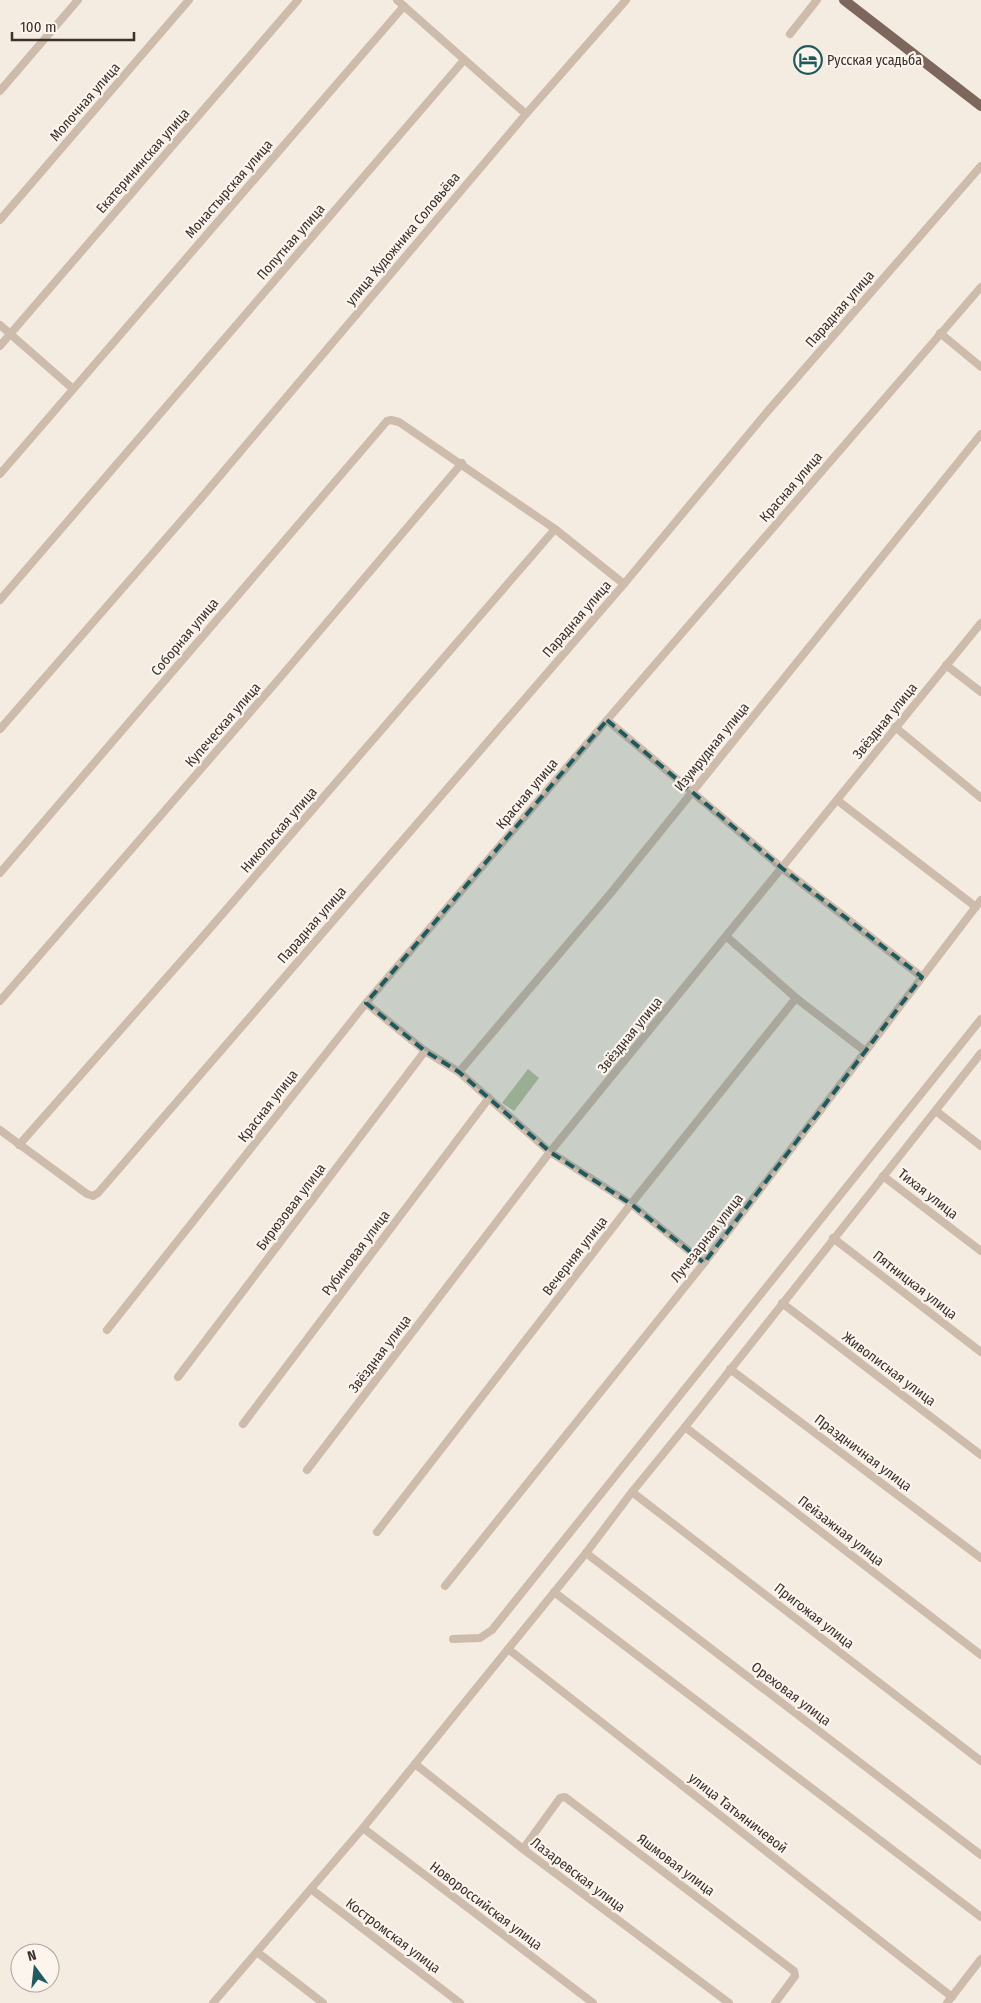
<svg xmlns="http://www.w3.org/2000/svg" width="981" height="2003" viewBox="0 0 981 2003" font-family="'Fira Sans Condensed',sans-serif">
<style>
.green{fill:#b8c4a0}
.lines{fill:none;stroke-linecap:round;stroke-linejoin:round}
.minor{stroke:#cdbbac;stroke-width:8}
.major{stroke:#7d675c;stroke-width:10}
.marked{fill:#1f5a5e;fill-opacity:0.2;stroke:#1f5a5e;stroke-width:4;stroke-dasharray:10 6;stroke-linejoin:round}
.labels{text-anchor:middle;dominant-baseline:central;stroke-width:4.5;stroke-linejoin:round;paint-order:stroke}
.poi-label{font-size:14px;fill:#3b302b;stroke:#fbf5ee;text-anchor:start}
.street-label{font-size:14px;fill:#3b302b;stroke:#fbf5ee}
</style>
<rect width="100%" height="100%" fill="#f4ebe1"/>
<!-- green -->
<path class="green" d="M528,1069L539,1078L514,1111L502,1103Z"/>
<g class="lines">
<!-- minor -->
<g class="minor">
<path d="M397,0L526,114"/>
<path d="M790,34L817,0"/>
<path d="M0,91L78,0"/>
<path d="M0,220L189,0"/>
<path d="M0,325L72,388"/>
<path d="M940,333L981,367"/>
<path d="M0,346L298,0"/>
<path d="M0,474L404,6"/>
<path d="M0,600L464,60"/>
<path d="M946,665L981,692"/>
<path d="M607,720L782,868L922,977"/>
<path d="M895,727L981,798"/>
<path d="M0,729L202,497L526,114L626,0"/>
<path d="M837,800L976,907"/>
<path d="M0,873L387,421L391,420L399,422L555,529L624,584"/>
<path d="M727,937L796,998L865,1051"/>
<path d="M0,1001L278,680L462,463"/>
<path d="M366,1003L425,1051L459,1072L550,1152L631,1204L704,1263"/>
<path d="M459,1072L610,894L981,434"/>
<path d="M936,1111L981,1146"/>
<path d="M0,1130L87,1194L93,1196L98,1193L624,584L767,412L981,166"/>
<path d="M19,1145L206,933L555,529"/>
<path d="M883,1176L981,1251"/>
<path d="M833,1238L981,1352"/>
<path d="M782,1303L981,1455"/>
<path d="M107,1330L366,1003L607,720L981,287"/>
<path d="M730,1369L981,1558"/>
<path d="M178,1377L425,1051"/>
<path d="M243,1424L489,1098"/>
<path d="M685,1427L981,1655"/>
<path d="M307,1470L550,1152L981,623"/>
<path d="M632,1492L981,1761"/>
<path d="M377,1532L631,1204L796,998"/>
<path d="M586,1553L981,1855"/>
<path d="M445,1586L704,1263L981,900"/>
<path d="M554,1592L981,1917"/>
<path d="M453,1639L480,1638L492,1630L981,1019"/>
<path d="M508,1649L952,1997"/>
<path d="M415,1764L523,1849L729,2003"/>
<path d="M363,1828L593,2003"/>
<path d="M523,1849L560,1798L565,1797L794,1971L795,1976L775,2003"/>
<path d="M311,1889L460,2003"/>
<path d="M257,1952L323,2003"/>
<path d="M213,2003L363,1828L586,1553L632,1492L685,1427L981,1053"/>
<path d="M947,2003L981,1959"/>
</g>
<!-- major -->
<path class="major" d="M844,0L981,106"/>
</g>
<!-- marked area -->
<path class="marked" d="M607,720L782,868L922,977L704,1263L631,1204L550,1152L459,1072L425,1051L366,1003Z"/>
<!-- icons -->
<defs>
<symbol id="hotel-ring" viewBox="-11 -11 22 22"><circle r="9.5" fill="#fbf5ee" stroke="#1f5a5e" stroke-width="1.5"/><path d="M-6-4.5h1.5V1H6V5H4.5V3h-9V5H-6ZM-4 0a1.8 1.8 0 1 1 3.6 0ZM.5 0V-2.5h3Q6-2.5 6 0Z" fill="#1f5a5e"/></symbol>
</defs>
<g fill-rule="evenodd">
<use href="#hotel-ring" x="792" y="44" width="32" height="32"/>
</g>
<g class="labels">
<!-- poi labels -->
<g class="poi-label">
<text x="827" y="60">Русская усадьба</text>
</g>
<!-- street labels -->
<g class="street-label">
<text transform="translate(85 102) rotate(-49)">Молочная улица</text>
<text transform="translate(143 161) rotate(-49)">Екатерининская улица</text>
<text transform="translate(229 189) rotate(-49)">Монастырская улица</text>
<text transform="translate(403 239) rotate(-50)">улица Художника Соловьёва</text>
<text transform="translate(291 242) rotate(-49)">Попутная улица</text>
<text transform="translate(840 309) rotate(-49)">Парадная улица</text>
<text transform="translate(791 487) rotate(-49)">Красная улица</text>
<text transform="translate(577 619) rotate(-49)">Парадная улица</text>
<text transform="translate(185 637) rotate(-50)">Соборная улица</text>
<text transform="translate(885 721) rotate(-51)">Звёздная улица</text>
<text transform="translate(223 725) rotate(-49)">Купеческая улица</text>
<text transform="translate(712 747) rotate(-51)">Изумрудная улица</text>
<text transform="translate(527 794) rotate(-50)">Красная улица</text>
<text transform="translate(279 830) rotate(-49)">Никольская улица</text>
<text transform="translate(312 925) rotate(-49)">Парадная улица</text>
<text transform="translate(630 1035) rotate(-51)">Звёздная улица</text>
<text transform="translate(268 1106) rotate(-52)">Красная улица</text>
<text transform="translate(928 1194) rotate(38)">Тихая улица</text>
<text transform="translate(291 1207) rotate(-53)">Бирюзовая улица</text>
<text transform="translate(707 1238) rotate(-52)">Лучезарная улица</text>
<text transform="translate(356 1253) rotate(-53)">Рубиновая улица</text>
<text transform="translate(575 1256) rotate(-52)">Вечерняя улица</text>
<text transform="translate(915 1285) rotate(38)">Пятницкая улица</text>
<text transform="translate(380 1354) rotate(-53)">Звёздная улица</text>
<text transform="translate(889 1369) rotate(37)">Живописная улица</text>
<text transform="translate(863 1453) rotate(37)">Праздничная улица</text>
<text transform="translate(841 1531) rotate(38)">Пейзажная улица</text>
<text transform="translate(814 1616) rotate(38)">Пригожая улица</text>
<text transform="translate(791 1694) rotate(37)">Ореховая улица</text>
<text transform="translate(738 1813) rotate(38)">улица Татьяничевой</text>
<text transform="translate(676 1865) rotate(37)">Яшмовая улица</text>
<text transform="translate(578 1875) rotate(37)">Лазаревская улица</text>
<text transform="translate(486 1906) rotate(37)">Новороссийская улица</text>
<text transform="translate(393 1936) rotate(37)">Костромская улица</text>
</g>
</g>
<!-- north arrow -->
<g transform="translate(35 1968) rotate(345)"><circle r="24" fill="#fbf5ee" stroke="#aea6a0"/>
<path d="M0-4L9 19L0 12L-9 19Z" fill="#1f5a5e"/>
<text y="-8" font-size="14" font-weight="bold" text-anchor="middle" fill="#3b302b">N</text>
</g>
<!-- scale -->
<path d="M12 32v8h122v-8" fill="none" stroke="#3b302b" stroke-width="2.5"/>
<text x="20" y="32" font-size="15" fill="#3b302b" stroke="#fbf5ee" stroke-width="4" paint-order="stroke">100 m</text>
</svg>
